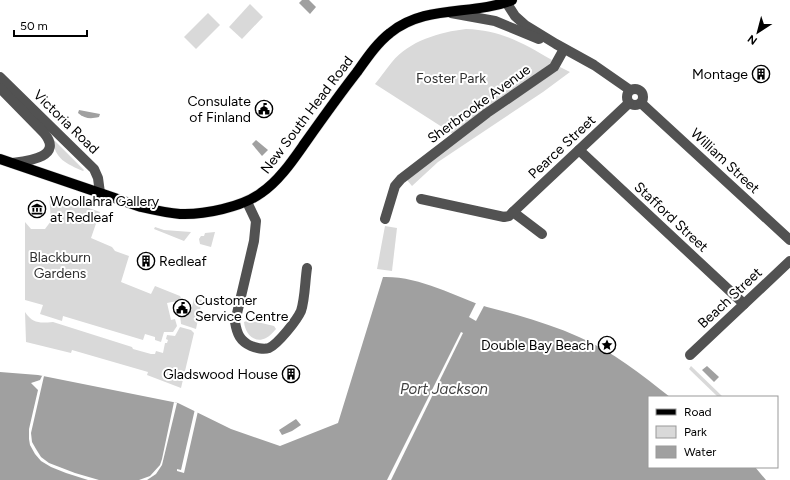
<svg xmlns="http://www.w3.org/2000/svg" width="790" height="480" viewBox="0 0 790 480" font-family="Figtree,sans-serif">
<style>
.green{fill:#d9d9d9}
.water{fill:#a0a0a0}
.pier{fill:#fff}
.lines{fill:none;stroke-linecap:round;stroke-linejoin:round}
.major-casing{stroke:#dbdbdb;stroke-width:11}
.minor{stroke:#525252;stroke-width:10}
.major{stroke:#000;stroke-width:10}
.labels{text-anchor:middle;dominant-baseline:central;stroke-width:4;stroke-linejoin:round;paint-order:stroke}
.poi-label{font-size:14px;fill:#000;stroke:#fff;text-anchor:end}
.park-label{font-size:14px;fill:#303030;stroke:#fff}
.street-label{font-size:14px;fill:#000;stroke:#fff}
.water-label{font-size:15px;font-style:italic;fill:#414141;stroke:#fff}
</style>
<rect width="100%" height="100%" fill="#fff"/>
<!-- green -->
<g class="green">
<path d="M250,4L263,17L242,39L229,27Z"/>
<path d="M208,13L220,25L196,49L184,37Z"/>
<path d="M466,29C501,30 523,43 552,60L550,64L503,96L453,134L375,84C381,77 386,69 392,62C409,41 440,32 466,29Z"/>
<path d="M560,67L570,72L543,92L438,162L412,186L407,180L486,119L559,69Z"/>
<path d="M53,139L84,170L83,171C67,164 54,159 53,139Z"/>
<path d="M49,194L100,212L91,238L112,247L115,251L129,256L121,282L151,294L155,286L180,296L182,300L167,303L171,320L175,319L177,326L173,332H164L161,342L155,340V337L145,334L143,340L63,316L62,321L40,314L43,305L25,300V222L31,229H45L51,221Z"/>
<path d="M385,226L397,228L392,271L377,269Z"/>
<path d="M155,227L164,230L191,232L184,241L154,229Z"/>
<path d="M215,232L211,247L200,244L199,239L201,236H204L205,233Z"/>
<path d="M194,298L202,300L196,329L181,324L180,314L192,307Z"/>
<path d="M25,312C33,324 40,323 53,322L132,347L133,349L151,354H155L156,351L163,353L165,343H167L168,340L166,339L167,335L175,336L180,327L191,330L194,333L181,388L147,375L148,372L72,350L71,353L26,342Z"/>
<path d="M249,320L274,326L276,329C273,332 270,336 266,338C255,344 245,334 244,322Z"/>
<path d="M691,366L723,397H718L689,369Z"/>
</g>
<!-- water -->
<g class="water">
<path d="M302,0H309L316,7L310,14L299,3Z"/>
<path d="M79,110L100,114L99,117C91,119 85,119 78,113Z"/>
<path d="M256,140L268,150L262,156L252,144Z"/>
<path d="M383,277C420,276 453,296 487,307C497,310 507,312 517,315C538,321 559,328 579,337C612,351 642,375 670,397H649V467H755L766,480H0V372L38,375L178,403L231,429L280,446L338,423Z"/>
<path d="M707,366L719,377L714,382L702,370Z"/>
<path d="M296,419L301,425L292,431L282,435L279,430Z"/>
</g>
<!-- pier -->
<g class="pier">
<path d="M477,301L485,304L476,321L469,317Z"/>
<path d="M461,332L463,333L391,480H387Z"/>
<path d="M42,376H44L31,433L32,442L36,449L41,457L49,463L75,473L99,480H88L66,473L51,467L41,461L35,454L30,445L29,439V429L38,390L31,383L40,380Z"/>
<path d="M174,402L177,403L162,465L156,474L147,480H139L150,476L160,465L162,459Z"/>
<path d="M195,409L198,411L184,473L177,471V469L181,470Z"/>
</g>
<g class="lines">
<defs>
<path id="major" d="M0,159L141,207C154,210 167,213 180,214C204,215 242,207 261,193C279,181 293,160 305,143C322,119 339,95 357,72C367,58 377,43 390,33C425,4 473,16 512,0"/>
</defs>
<!-- major casing -->
<use href="#major" class="major-casing"/>
<!-- minor -->
<g class="minor">
<path d="M506,2L515,16L525,25L556,44L594,65L630,90"/>
<path d="M451,13L495,21L539,39"/>
<path d="M0,77L94,169L98,178L100,193"/>
<path d="M0,88L44,133C64,157 28,161 13,163"/>
<circle cx="635" cy="97" r="8"/>
<path d="M641,103L790,240"/>
<path d="M579,150L744,304"/>
<path d="M421,199L504,217L509,216L513,212L542,234"/>
<path d="M247,202L256,221L254,241L235,322C237,334 240,341 251,346C257,348 263,350 269,348C278,344 297,320 301,311C305,299 305,281 307,268"/>
<path d="M513,212L629,103"/>
<path d="M385,219L395,186L401,179L487,113L554,67L564,49"/>
<path d="M690,355L790,261"/>
</g>
<!-- major -->
<use href="#major" class="major"/>
</g>
<!-- icons -->
<defs>
<symbol id="building-ring" viewBox="-11 -11 22 22"><circle r="9.5" fill="#fff" stroke="#000" stroke-width="1.5"/><path d="M-4-6H4V6H1V3H-1V6H-4ZM-2.5-4.3h1.7v1.8h-1.7ZM.8-4.3h1.7v1.8H.8ZM-2.5-1h1.7V.8h-1.7ZM.8-1h1.7V.8H.8Z" fill="#000"/></symbol>
<symbol id="civic-ring" viewBox="-11 -11 22 22"><circle r="9.5" fill="#fff" stroke="#000" stroke-width="1.5"/><path d="M-.6-6.5H3V-4.5H.6V-3L4-1V1h2V6H-6V1h2V-1L-.6-3ZM-1.2 2.5V6h2.4V2.5Z" fill="#000"/></symbol>
<symbol id="museum-ring" viewBox="-11 -11 22 22"><circle r="9.5" fill="#fff" stroke="#000" stroke-width="1.5"/><path d="M0-6L6-3V-2H-6V-3ZM-5-1h2V3h-2ZM-1-1h2V3h-2ZM3-1h2V3H3ZM-6 4H6V6H-6Z" fill="#000"/></symbol>
<symbol id="sight-ring" viewBox="-11 -11 22 22"><circle r="9.5" fill="#fff" stroke="#000" stroke-width="1.5"/><path d="M0-6L1.8-2.2L6-1.7L2.9 1.2L3.7 5.4L0 3.3L-3.7 5.4L-2.9 1.2L-6-1.7L-1.8-2.2Z" fill="#000"/></symbol>
</defs>
<g fill-rule="evenodd">
<use href="#building-ring" x="751" y="64" width="20" height="20"/>
<use href="#civic-ring" x="254" y="99" width="20" height="20"/>
<use href="#museum-ring" x="27" y="199" width="20" height="20"/>
<use href="#building-ring" x="136" y="251" width="20" height="20"/>
<use href="#civic-ring" x="172" y="298" width="20" height="20"/>
<use href="#sight-ring" x="597" y="335" width="20" height="20"/>
<use href="#building-ring" x="281" y="364" width="20" height="20"/>
</g>
<g class="labels">
<!-- poi labels -->
<g class="poi-label">
<text x="748" y="74">Montage</text>
<text x="251" y="101">Consulate<tspan x="251" dy="16">of Finland</tspan></text>
<text x="50" y="201" text-anchor="start">Woollahra Gallery<tspan x="50" dy="16">at Redleaf</tspan></text>
<text x="159" y="261" text-anchor="start">Redleaf</text>
<text x="195" y="300" text-anchor="start">Customer<tspan x="195" dy="16">Service Centre</tspan></text>
<text x="594" y="345">Double Bay Beach</text>
<text x="278" y="374">Gladswood House</text>
</g>
<!-- park labels -->
<g class="park-label">
<text x="451" y="78">Foster Park</text>
<text x="60" y="257">Blackburn<tspan x="60" dy="16">Gardens</tspan></text>
</g>
<!-- street labels -->
<g class="street-label">
<text transform="translate(479 104) rotate(-36)">Sherbrooke Avenue</text>
<text transform="translate(307 115) rotate(-53)">New South Head Road</text>
<text transform="translate(66 122) rotate(44)">Victoria Road</text>
<text transform="translate(562 147) rotate(-43)">Pearce Street</text>
<text transform="translate(725 161) rotate(43)">William Street</text>
<text transform="translate(671 217) rotate(43)">Stafford Street</text>
<text transform="translate(730 298) rotate(-43)">Beach Street</text>
</g>
<!-- water labels -->
<g class="water-label">
<text x="444" y="389">Port Jackson</text>
</g>
</g>
<!-- legend -->
<rect x="648" y="396" width="130" height="72" fill="#ffffff" stroke="#999999"/>
<rect x="656" y="409" width="20" height="6" fill="#000000" stroke="#999999"/>
<text x="684" y="416" font-size="12" fill="#000000">Road</text>
<rect x="656" y="426" width="20" height="12" fill="#d9d9d9" stroke="#999999"/>
<text x="684" y="436" font-size="12" fill="#000000">Park</text>
<rect x="656" y="446" width="20" height="12" fill="#a0a0a0" stroke="#999999"/>
<text x="684" y="456" font-size="12" fill="#000000">Water</text>
<!-- north arrow -->
<g transform="translate(758 32) rotate(216)" stroke="#ffffff" stroke-width="3" paint-order="stroke">
<path d="M0-3L7 15L0 10L-7 15Z" fill="#000000"/>
<text y="-6" font-size="11" font-weight="bold" text-anchor="middle" fill="#000000">N</text>
</g>
<!-- scale -->
<path d="M14 30v6h73v-6" fill="none" stroke="#000000" stroke-width="2"/>
<text x="20" y="30" font-size="12" fill="#000000" stroke="#ffffff" stroke-width="3" paint-order="stroke">50 m</text>
</svg>
